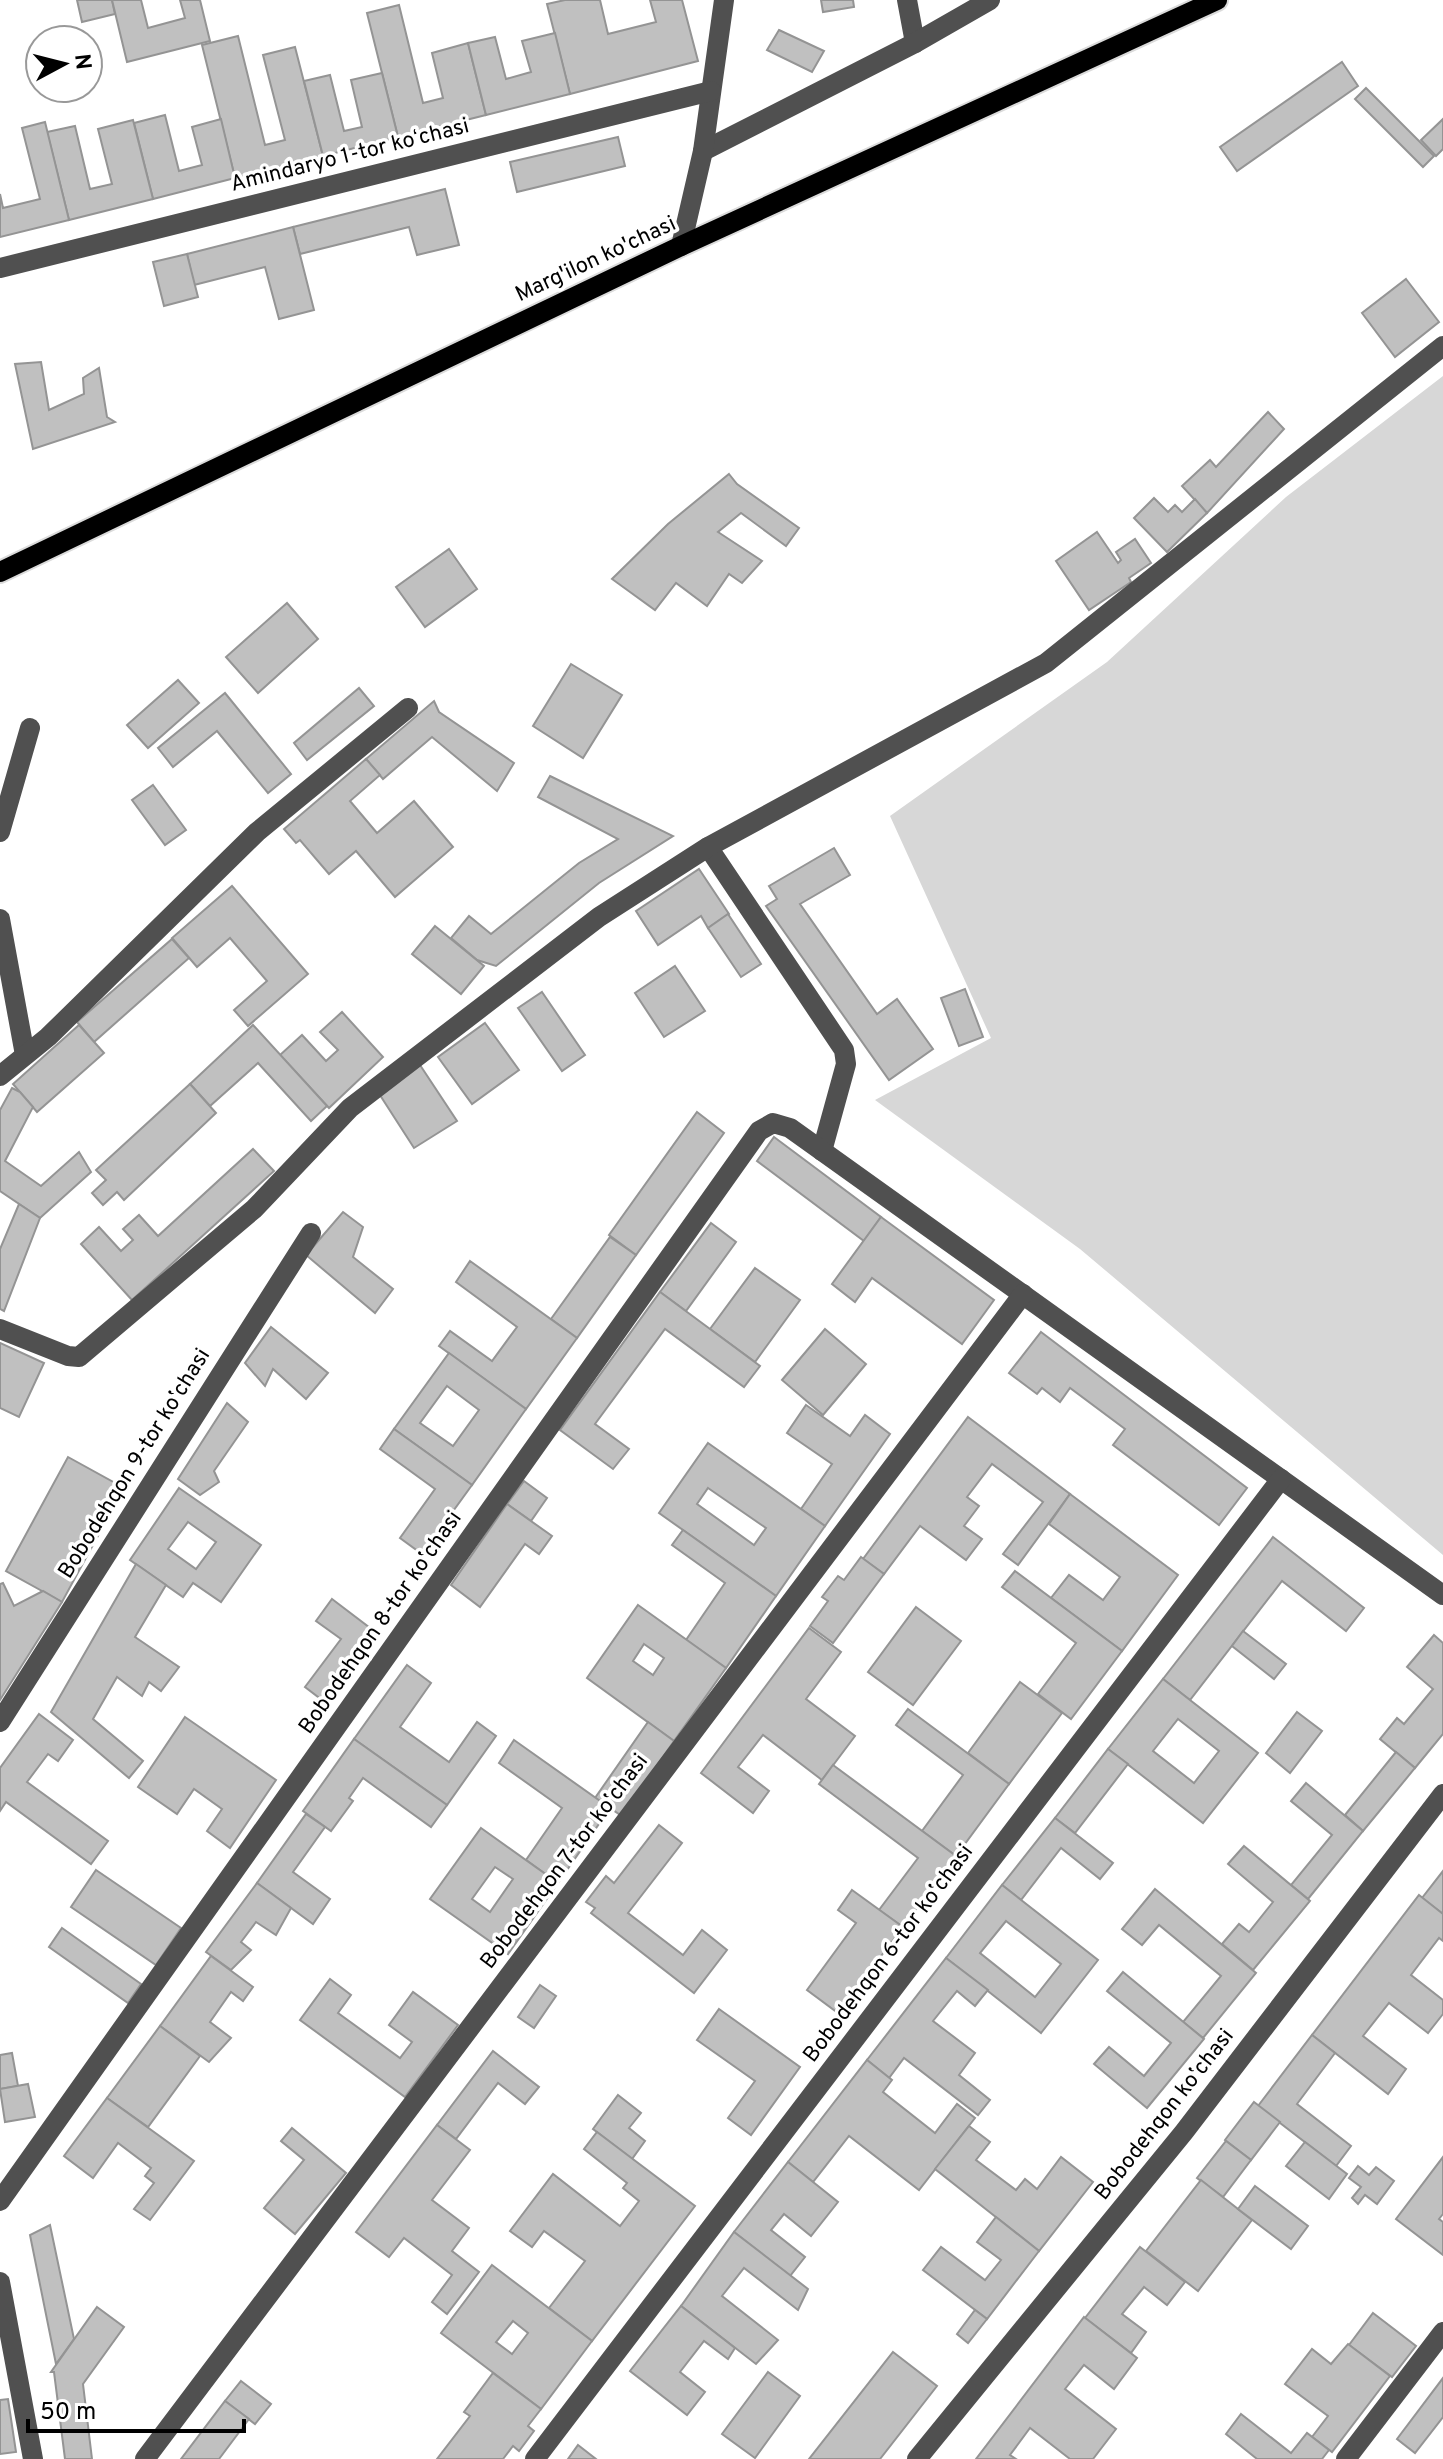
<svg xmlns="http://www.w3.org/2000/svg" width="1443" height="2459" viewBox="0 0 1443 2459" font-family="Overpass,sans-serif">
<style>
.green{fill:#d7d7d7}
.building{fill:#c0c0c0;stroke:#949494;stroke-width:2;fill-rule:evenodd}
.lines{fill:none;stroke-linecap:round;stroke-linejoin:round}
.major-casing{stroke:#dbdbdb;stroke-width:24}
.minor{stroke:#505050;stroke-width:20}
.major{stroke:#000;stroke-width:20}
.labels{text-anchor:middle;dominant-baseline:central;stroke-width:7;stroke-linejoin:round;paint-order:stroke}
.street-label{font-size:22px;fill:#000;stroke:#fff}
</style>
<rect width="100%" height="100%" fill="#fff"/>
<!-- green -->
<path class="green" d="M1443,376V1555L1080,1249L875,1100L991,1038L890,816L1107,662L1286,497Z"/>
<!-- building -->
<g class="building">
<path d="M77,0H112L115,14L82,22Z"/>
<path d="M112,0H141L148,28L185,18L180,0H200L210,41L127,62Z"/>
<path d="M565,0H600L608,34L656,22L650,0H682L698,61L570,94L547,4Z"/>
<path d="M821,0H853L854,7L823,12Z"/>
<path d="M399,5L423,103L443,98L432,53L468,43L486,115L398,137L367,13Z"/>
<path d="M779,30L824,51L812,72L767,50Z"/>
<path d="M555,33L570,94L486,115L468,43L495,37L506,79L531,72L522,41Z"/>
<path d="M238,36L265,145L285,140L263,55L295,47L323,156L235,178L202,45Z"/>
<path d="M1342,62L1358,86L1237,171L1220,147Z"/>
<path d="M382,73L398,137L323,156L304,81L330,75L344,131L362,127L351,80Z"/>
<path d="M1366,88L1434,156L1423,167L1355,99Z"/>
<path d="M165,115L179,171L202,165L192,127L221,119L235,178L153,199L134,123Z"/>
<path d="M1443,119V149L1436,156L1421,140Z"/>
<path d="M133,120L153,199L69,220L47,132L75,126L90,189L112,184L98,129Z"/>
<path d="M45,122L69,220L0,237V194L3,208L40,199L22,128Z"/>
<path d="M618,137L625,166L517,192L510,162Z"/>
<path d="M445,189L459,245L417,255L409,227L300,254L293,227Z"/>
<path d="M293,227L314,310L279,319L265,267L194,285L187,254Z"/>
<path d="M187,254L198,297L164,306L153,262Z"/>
<path d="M1406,279L1439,322L1395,357L1362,313Z"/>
<path d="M41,362L49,410L84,394L83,378L99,368L107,417L115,422L33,449L15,364Z"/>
<path d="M1268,412L1284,429L1207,513L1182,486L1210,460L1216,467Z"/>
<path d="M729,474L737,484L799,528L786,546L741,513L718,532L762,561L742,583L729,574L707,606L676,583L655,610L612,579L668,524Z"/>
<path d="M1154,498L1168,512L1175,505L1182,512L1195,499L1207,513L1167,552L1134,518Z"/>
<path d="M1097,532L1118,563L1121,560L1116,552L1135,539L1151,563L1129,578L1131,582L1089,610L1056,561Z"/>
<path d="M449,549L477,589L425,627L396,587Z"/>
<path d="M287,603L318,639L258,693L226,657Z"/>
<path d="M571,664L622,695L583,758L533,726Z"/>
<path d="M178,680L199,703L148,748L127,725Z"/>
<path d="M359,688L374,706L307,760L294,743Z"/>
<path d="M225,693L291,774L268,793L217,731L173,767L158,748Z"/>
<path d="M434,701L439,712L514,763L497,791L432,737L383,779L366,759Z"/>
<path d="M366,759L380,775L350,801L377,833L414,801L453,847L395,897L356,851L329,874L300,840L296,843L284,829Z"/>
<path d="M550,776L673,836L599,883L496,966L477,960L451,938L469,916L491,934L579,863L618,839L538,797Z"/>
<path d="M153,785L186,830L165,845L132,800Z"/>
<path d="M834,848L850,875L800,904L877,1014L897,999L933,1049L889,1080L766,906L777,899L769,886Z"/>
<path d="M699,869L729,914L708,928L701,916L658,945L636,911Z"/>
<path d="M232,886L308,974L248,1026L234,1010L267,981L230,938L197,967L172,938Z"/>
<path d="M728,914L761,964L741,977L708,928Z"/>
<path d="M435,926L484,966L461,994L412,954Z"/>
<path d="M172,939L189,958L94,1042L77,1022Z"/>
<path d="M675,966L705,1011L664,1037L635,993Z"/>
<path d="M965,989L983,1037L959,1046L941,998Z"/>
<path d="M542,992L585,1055L562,1071L518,1008Z"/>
<path d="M342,1012L383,1057L329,1108L280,1055L302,1035L326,1061L338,1050L320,1032Z"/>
<path d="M485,1023L519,1070L472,1104L438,1057Z"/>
<path d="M79,1025L104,1053L37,1112L13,1084Z"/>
<path d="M253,1025L327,1106L311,1121L258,1063L210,1106L190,1084Z"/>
<path d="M420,1065L457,1121L414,1148L378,1092Z"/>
<path d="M190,1084L216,1113L124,1200L117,1192L103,1205L92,1193L106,1180L96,1170Z"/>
<path d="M12,1088L20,1092L33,1107L5,1161L41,1186L79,1152L91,1172L40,1218L0,1191V1110Z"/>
<path d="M697,1112L724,1133L636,1255L609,1235Z"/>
<path d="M774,1137L881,1217L864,1241L757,1161Z"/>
<path d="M253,1149L274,1171L132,1300L81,1244L99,1227L121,1251L133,1240L123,1229L139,1215L158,1236Z"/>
<path d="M19,1204L40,1218L4,1311L0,1309V1249Z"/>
<path d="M343,1212L363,1227L353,1257L393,1289L375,1313L306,1255Z"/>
<path d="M881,1217L994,1300L962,1344L872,1278L855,1302L832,1284Z"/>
<path d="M711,1223L736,1242L686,1311L660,1292Z"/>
<path d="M610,1237L636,1255L577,1338L551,1319Z"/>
<path d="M470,1261L577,1338L526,1409L439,1346L450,1331L492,1361L517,1327L456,1282Z"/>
<path d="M755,1268L800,1300L755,1362L710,1329Z"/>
<path d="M660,1292L760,1366L744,1387L665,1329L595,1424L629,1449L613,1469L560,1430Z"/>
<path d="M271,1327L328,1373L306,1399L273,1369L265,1386L245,1363Z"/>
<path d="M825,1329L866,1364L823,1415L782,1380Z"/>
<path d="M1041,1332L1247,1488L1219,1525L1113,1445L1125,1429L1070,1388L1060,1402L1042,1388L1037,1394L1009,1373Z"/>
<path d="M0,1343L44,1363L19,1417L0,1408Z"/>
<path d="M449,1353L526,1409L472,1485L394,1429ZM447,1386L479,1410L453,1446L420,1423Z"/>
<path d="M227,1403L248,1422L214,1471L219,1482L200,1495L178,1479Z"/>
<path d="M806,1405L850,1436L865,1415L890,1434L825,1526L801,1509L832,1464L787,1433Z"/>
<path d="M968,1417L1070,1494L1018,1565L1003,1554L1043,1502L992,1464L967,1497L979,1506L964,1526L982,1539L966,1560L920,1526L884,1574L863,1559Z"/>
<path d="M394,1429L472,1485L422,1554L400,1538L435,1489L380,1449Z"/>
<path d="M708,1443L825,1526L776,1596L659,1513ZM708,1488L766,1528L754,1545L697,1504Z"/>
<path d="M68,1457L124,1488L62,1602L6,1571Z"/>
<path d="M524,1481L547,1498L531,1521L507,1504Z"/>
<path d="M179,1488L261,1545L221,1602L193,1583L183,1597L130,1560ZM188,1522L216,1542L196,1569L168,1549Z"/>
<path d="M1070,1494L1178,1575L1122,1651L1051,1598L1069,1575L1103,1600L1120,1577L1049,1524Z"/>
<path d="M507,1504L552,1536L539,1554L525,1544L480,1607L451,1585Z"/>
<path d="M683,1530L776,1596L726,1668L686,1640L725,1583L672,1545Z"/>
<path d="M1273,1537L1364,1608L1346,1631L1282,1581L1190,1700L1163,1679Z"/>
<path d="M861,1557L884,1574L833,1643L810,1626L828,1601L822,1597L838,1576L844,1580Z"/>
<path d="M136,1564L166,1585L135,1637L179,1667L161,1691L149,1682L142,1696L117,1677L93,1719L143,1761L129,1778L51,1712Z"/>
<path d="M1015,1571L1122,1651L1071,1719L1038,1694L1076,1643L1002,1587Z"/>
<path d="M3,1583L14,1606L43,1591L62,1602L0,1700V1584Z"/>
<path d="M332,1599L378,1634L326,1703L305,1687L341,1639L316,1621Z"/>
<path d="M638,1605L726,1668L674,1741L587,1678ZM644,1644L664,1658L653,1675L633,1661Z"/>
<path d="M916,1607L961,1641L913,1705L868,1672Z"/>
<path d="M809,1628L841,1652L806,1699L855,1736L822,1780L763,1735L738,1767L769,1791L753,1813L701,1773Z"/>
<path d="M1243,1631L1286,1664L1274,1679L1232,1646Z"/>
<path d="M1434,1635L1443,1643V1734L1415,1768L1380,1739L1397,1718L1404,1724L1433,1689L1407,1667Z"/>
<path d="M407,1665L431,1683L400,1727L449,1762L477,1722L496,1736L447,1805L354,1739Z"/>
<path d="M1163,1679L1258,1753L1203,1823L1108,1749ZM1178,1719L1219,1751L1194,1783L1153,1751Z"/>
<path d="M1020,1682L1062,1713L1009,1784L968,1753Z"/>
<path d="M908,1709L1009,1784L956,1856L922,1831L963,1775L896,1725Z"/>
<path d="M1297,1712L1322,1731L1290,1773L1266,1753Z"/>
<path d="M39,1714L73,1740L58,1761L48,1754L27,1782L108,1841L91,1864L6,1802L0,1811V1768Z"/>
<path d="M185,1717L276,1780L230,1848L207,1831L222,1809L194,1789L177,1814L138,1787Z"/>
<path d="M648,1722L674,1741L622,1816L595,1798Z"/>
<path d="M354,1739L447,1805L431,1827L363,1778L349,1798L353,1801L331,1831L303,1811Z"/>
<path d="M514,1740L610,1808L558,1883L526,1860L562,1808L499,1763Z"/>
<path d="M1108,1749L1128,1764L1075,1833L1055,1818Z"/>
<path d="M1396,1752L1415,1768L1363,1831L1345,1815Z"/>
<path d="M833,1765L956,1856L903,1927L879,1910L918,1858L819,1784Z"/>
<path d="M1306,1783L1363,1831L1308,1899L1291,1885L1332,1835L1291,1801Z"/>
<path d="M306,1814L325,1827L293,1872L330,1899L313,1924L257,1883Z"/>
<path d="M1055,1818L1113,1863L1100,1879L1061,1848L1021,1900L1002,1885Z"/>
<path d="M659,1825L682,1843L628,1913L683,1955L702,1930L727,1950L694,1993L591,1913L595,1908L586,1902L606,1876L614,1883Z"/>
<path d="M481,1828L558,1883L508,1954L430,1899ZM495,1867L513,1879L490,1912L472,1899Z"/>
<path d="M1244,1846L1310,1901L1253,1970L1222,1944L1239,1924L1249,1932L1273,1902L1228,1864Z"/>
<path d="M96,1870L181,1928L156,1965L71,1907Z"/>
<path d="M1443,1871V1914L1422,1898Z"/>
<path d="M257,1883L291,1908L276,1935L256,1922L241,1942L251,1950L231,1970L206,1952Z"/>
<path d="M1002,1885L1098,1960L1041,2033L946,1958ZM1006,1921L1061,1964L1035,1997L980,1953Z"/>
<path d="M1155,1889L1256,1973L1203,2038L1183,2022L1221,1976L1159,1925L1142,1945L1122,1929Z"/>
<path d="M852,1890L903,1927L838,2013L807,1990L856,1923L838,1910Z"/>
<path d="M1419,1895L1443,1914V1941L1439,1938L1411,1975L1443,2000V2014L1428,2033L1389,2003L1363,2036L1406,2069L1388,2094L1312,2035Z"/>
<path d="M62,1928L141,1984L128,2003L49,1947Z"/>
<path d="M211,1956L253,1987L243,2001L231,1992L210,2022L231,2038L209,2062L160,2026Z"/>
<path d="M946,1958L988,1990L975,2006L957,1991L933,2021L975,2053L959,2075L990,2100L978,2115L904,2058L889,2078L867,2060Z"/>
<path d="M1123,1972L1204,2039L1147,2108L1094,2064L1109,2047L1144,2076L1171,2043L1107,1991Z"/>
<path d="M330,1979L351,1995L338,2013L400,2058L412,2042L389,2025L413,1992L458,2025L405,2097L300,2020Z"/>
<path d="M540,1985L556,1996L534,2028L518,2017Z"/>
<path d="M719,2009L800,2067L751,2135L728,2118L755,2081L697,2040Z"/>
<path d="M160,2026L200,2056L148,2127L107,2098Z"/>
<path d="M1312,2035L1335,2053L1297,2104L1351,2146L1336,2166L1258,2106Z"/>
<path d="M493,2051L539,2087L525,2104L498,2083L456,2139L437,2125Z"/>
<path d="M12,2053L18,2086L0,2089V2055Z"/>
<path d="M867,2060L892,2080L883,2092L935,2133L957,2104L975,2118L919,2190L849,2136L813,2182L788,2162Z"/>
<path d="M28,2084L35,2117L5,2122L0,2089Z"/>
<path d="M618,2095L641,2113L629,2128L645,2141L632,2159L593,2129Z"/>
<path d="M107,2098L194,2161L150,2220L134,2209L154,2183L145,2176L151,2168L118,2143L93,2178L64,2156Z"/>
<path d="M1254,2102L1280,2122L1251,2160L1225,2140Z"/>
<path d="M437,2125L470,2150L432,2200L469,2228L452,2251L479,2272L447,2314L432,2302L452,2275L404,2238L389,2257L356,2232Z"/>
<path d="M969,2126L990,2142L976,2160L1016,2190L1025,2179L1037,2189L1061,2157L1093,2182L1039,2251L935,2169Z"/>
<path d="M292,2128L346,2173L295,2234L264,2208L304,2160L281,2141Z"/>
<path d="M597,2132L695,2206L592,2341L549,2308L585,2261L544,2231L532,2247L510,2231L553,2174L620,2226L639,2201L623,2188L627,2183L584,2149Z"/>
<path d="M1226,2141L1251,2160L1223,2197L1197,2178Z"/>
<path d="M1305,2142L1347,2174L1329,2199L1286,2166Z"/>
<path d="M1443,2157V2214L1439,2219L1443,2222V2255L1396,2219Z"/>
<path d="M788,2162L838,2202L811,2236L784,2214L771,2230L805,2257L790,2276L734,2232Z"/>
<path d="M1358,2166L1369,2175L1376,2167L1394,2181L1377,2204L1365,2195L1358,2204L1352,2198L1361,2187L1349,2178Z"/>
<path d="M1201,2180L1252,2220L1198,2291L1146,2251Z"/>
<path d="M1255,2186L1308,2226L1291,2249L1238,2209Z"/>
<path d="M996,2217L1039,2251L987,2319L923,2270L941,2247L985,2280L1001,2260L977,2242Z"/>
<path d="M50,2225L74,2339L56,2364L30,2235Z"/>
<path d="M734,2232L808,2289L798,2310L744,2268L722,2296L778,2340L756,2364L681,2306Z"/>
<path d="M1140,2247L1185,2282L1167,2305L1144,2287L1122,2314L1146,2332L1131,2353L1085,2318Z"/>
<path d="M492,2265L592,2341L541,2409L441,2333ZM513,2321L528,2333L512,2354L496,2342Z"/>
<path d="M681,2306L735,2348L728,2359L704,2341L680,2372L705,2392L687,2415L630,2371Z"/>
<path d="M97,2307L124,2327L83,2384L92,2459H65L54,2372H51Z"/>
<path d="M975,2310L987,2319L968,2343L957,2334Z"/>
<path d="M1373,2313L1416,2346L1392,2377L1349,2345Z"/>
<path d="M1084,2317L1137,2358L1114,2389L1084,2365L1065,2389L1116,2429L1093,2459H1070L1030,2428L1010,2455L1016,2459H976Z"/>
<path d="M1348,2344L1390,2376L1332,2452L1312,2437L1328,2416L1285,2384L1312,2349L1331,2364Z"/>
<path d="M893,2352L937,2386L880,2459H809Z"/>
<path d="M768,2372L800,2396L755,2458L722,2434Z"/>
<path d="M493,2373L541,2409L528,2426L534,2431L519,2451L513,2446L503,2459H437L470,2416L464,2412Z"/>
<path d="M1443,2378V2417L1415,2453L1397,2439Z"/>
<path d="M241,2381L271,2404L255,2424L225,2401Z"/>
<path d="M8,2399L16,2452L0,2454V2400Z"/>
<path d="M225,2401L249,2419L219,2459H181Z"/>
<path d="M1241,2414L1291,2453L1307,2433L1329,2450L1322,2459H1257L1226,2434Z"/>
<path d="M578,2445L596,2459H568Z"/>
</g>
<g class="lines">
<defs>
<path id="major" d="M0,572L681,246L1217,0"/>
</defs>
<!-- major casing -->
<use href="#major" class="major-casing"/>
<!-- minor -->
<g class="minor">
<path d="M907,0L915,43"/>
<path d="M703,151L915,43L990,0"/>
<path d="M681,246L703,151L724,0"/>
<path d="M0,268L711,91"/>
<path d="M0,832L30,728"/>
<path d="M708,847L844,1050L846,1064L822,1151"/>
<path d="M0,919L25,1055"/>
<path d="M0,1076L48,1037L257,832L408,708"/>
<path d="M0,1329L68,1356L79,1357L254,1209L350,1108L599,917L708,847L1046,663L1443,346"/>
<path d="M0,1722L311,1233"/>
<path d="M0,2201L759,1131L773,1123L790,1128L1443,1595"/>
<path d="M0,2282L33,2459"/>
<path d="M145,2459L1023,1294"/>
<path d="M535,2459L1281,1479"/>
<path d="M917,2459L1184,2132L1443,1794"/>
<path d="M1346,2459L1443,2332"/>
</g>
<!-- major -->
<use href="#major" class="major"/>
</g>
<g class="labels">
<!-- street labels -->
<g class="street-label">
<text transform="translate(350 156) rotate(-14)">Amindaryo 1-tor koʻchasi</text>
<text transform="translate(596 260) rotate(-25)">Marg'ilon ko'chasi</text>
<text transform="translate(135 1464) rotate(-58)">Bobodehqon 9-tor koʼchasi</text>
<text transform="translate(381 1623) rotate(-55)">Bobodehqon 8-tor koʼchasi</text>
<text transform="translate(565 1862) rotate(-53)">Bobodehqon 7-tor koʼchasi</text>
<text transform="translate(889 1954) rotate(-53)">Bobodehqon 6-tor koʼchasi</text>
<text transform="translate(1165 2115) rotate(-52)">Bobodehqon koʼchasi</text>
</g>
</g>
<!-- north arrow -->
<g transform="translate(64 64) rotate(83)"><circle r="38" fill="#ffffff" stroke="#999999" stroke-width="2"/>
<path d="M0-6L14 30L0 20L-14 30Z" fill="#000000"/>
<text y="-12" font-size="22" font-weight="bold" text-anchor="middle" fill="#000000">N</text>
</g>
<!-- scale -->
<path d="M28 2419v12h216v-12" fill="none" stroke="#000000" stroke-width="4"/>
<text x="40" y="2419" font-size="24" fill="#000000" stroke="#ffffff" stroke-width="6" paint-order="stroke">50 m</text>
</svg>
